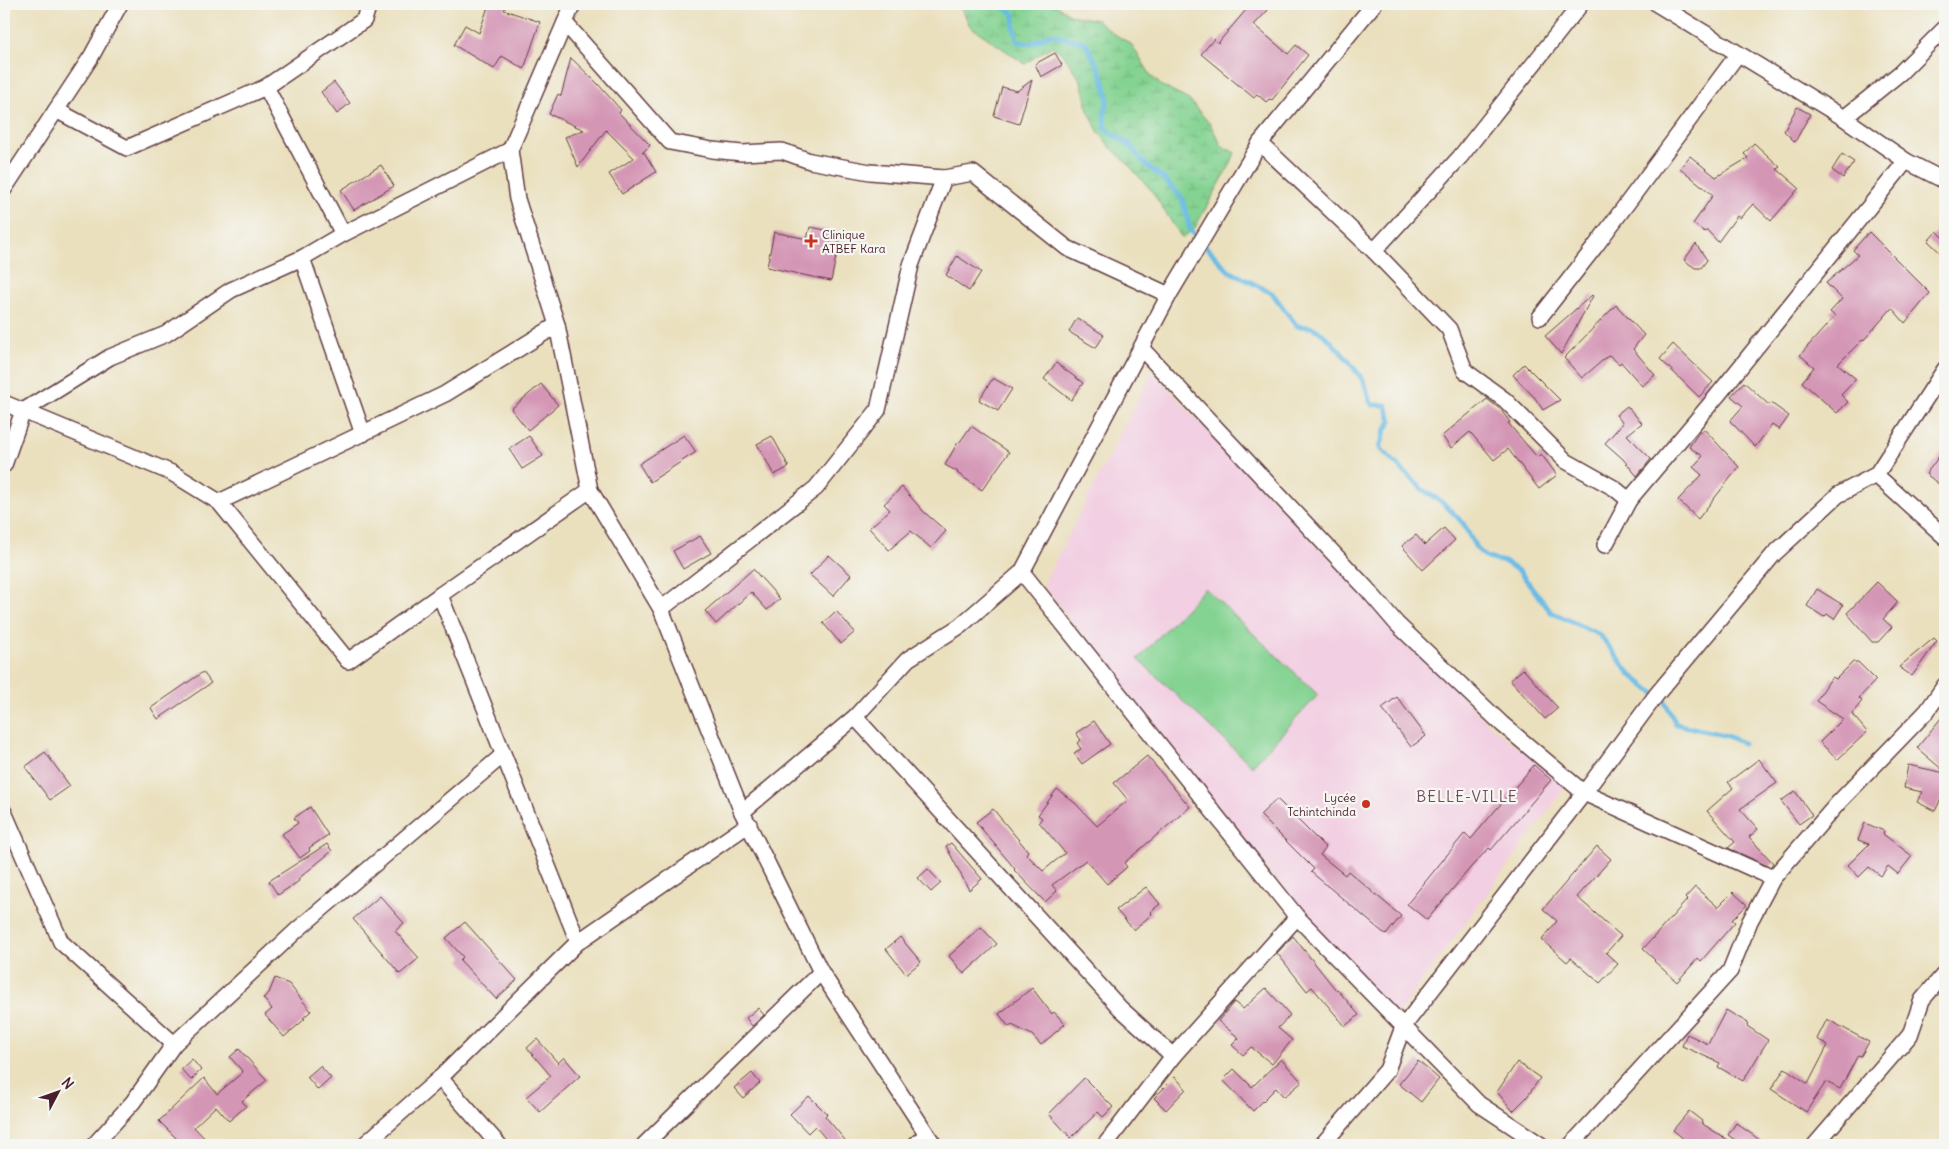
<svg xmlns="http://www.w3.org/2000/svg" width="1949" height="1149" viewBox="0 0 1949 1149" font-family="Delius,sans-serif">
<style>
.built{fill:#f2cfe2}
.wetland{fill:url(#wetland-marsh);stroke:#67795e}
.pitch{fill:#84d392;stroke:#67795e}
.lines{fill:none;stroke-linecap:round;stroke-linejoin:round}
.stream{stroke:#69bbe4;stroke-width:5}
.building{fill:#d496b5}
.street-casing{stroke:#623c41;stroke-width:18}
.street{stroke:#fff;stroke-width:15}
.poi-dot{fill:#c8321e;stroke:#f6f6f2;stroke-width:2}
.labels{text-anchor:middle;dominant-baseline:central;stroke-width:4.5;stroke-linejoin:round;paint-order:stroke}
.poi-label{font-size:12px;fill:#4a1f2b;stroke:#f6f6f2;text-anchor:start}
.quarter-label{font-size:15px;letter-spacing:1px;fill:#7a495b;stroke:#f6f6f2}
</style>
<defs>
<pattern id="wetland-marsh" width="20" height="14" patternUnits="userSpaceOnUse" patternTransform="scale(1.25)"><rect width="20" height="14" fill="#84d392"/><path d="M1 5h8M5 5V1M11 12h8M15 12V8" fill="none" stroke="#74b57e"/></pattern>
</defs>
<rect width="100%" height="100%" fill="#f6f6f2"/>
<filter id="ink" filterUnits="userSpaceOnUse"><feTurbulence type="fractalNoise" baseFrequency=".02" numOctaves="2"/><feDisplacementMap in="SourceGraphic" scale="10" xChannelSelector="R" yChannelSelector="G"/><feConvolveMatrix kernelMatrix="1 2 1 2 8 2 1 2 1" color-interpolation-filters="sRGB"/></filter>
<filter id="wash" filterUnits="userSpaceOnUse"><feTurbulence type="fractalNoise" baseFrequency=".0096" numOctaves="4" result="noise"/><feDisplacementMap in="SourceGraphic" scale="20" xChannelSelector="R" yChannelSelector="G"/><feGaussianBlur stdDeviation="1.12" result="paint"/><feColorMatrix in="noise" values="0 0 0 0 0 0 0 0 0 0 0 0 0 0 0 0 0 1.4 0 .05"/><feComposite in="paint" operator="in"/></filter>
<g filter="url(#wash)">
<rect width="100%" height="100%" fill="#eae0be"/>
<!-- built -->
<path class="built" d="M1152,372L1434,669L1494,729L1568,784L1397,1015L1303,916L1043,585Z"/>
<!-- wetland -->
<path class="wetland" d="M956,4H1054L1071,15L1097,20L1114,34L1131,44L1152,77L1162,86L1189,100L1210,124L1222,146L1235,153L1230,165L1194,229L1182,238L1151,190L1127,163L1110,147L1098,131L1088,110L1081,81L1063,54L1052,46L1025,64L970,26L963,11Z"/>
<!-- pitch -->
<path class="pitch" d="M1205,588L1318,695L1252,766L1138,659Z"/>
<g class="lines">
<!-- stream -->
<path class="stream" d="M1000,4L1014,14V27L1017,41L1030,44L1051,34L1086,43L1102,75L1108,98L1104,118L1107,131L1129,144L1145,164L1165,180L1182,198L1190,230L1229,271L1272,293L1297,326C1302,327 1308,326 1313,328C1328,334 1357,370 1365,384C1368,392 1367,400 1373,405H1386L1391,421L1385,431L1380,448L1422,489L1443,503L1463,523L1476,548L1487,558L1505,562L1520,572L1551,612L1600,635L1631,675L1665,702L1676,724L1727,736L1743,743"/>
</g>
<g id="blocks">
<!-- building -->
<g class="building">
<path d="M489,4H507L504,10L540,22L524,69L502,56L494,69L454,45L465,25L479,33Z"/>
<path d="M1251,4H1262L1268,10L1254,25L1288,54L1296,45L1308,55L1272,100L1269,99L1266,102L1257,94L1254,98L1201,54L1214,39L1218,43Z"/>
<path d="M1055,53L1062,65L1041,77L1035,64Z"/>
<path d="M571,58L597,83L621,110L619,113L650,145L642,153L644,152L656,172L622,194L609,174L634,158L606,130L578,167L565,137L584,130L549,114L558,94L561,96Z"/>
<path d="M1032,80L1019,124L994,116L1002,87L1017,91Z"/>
<path d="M334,82L350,103L337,114L321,92Z"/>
<path d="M1797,107L1810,114L1795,142L1784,131Z"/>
<path d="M1754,143L1780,167L1777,169L1799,188L1771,221L1753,204L1740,218L1737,216L1718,242L1707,230L1705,232L1693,224L1713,195L1680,168L1690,156L1716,177L1748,158L1744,154Z"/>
<path d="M1842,154L1854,162L1843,178L1832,170Z"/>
<path d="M381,165L394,186L354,210L341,190Z"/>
<path d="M810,227L841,233L831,281L767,267L774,232L807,239Z"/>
<path d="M1937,231L1945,239V257L1928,241Z"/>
<path d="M1869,232L1930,293L1905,323L1892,308L1863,341L1862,340L1838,364L1856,379L1841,395L1848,402L1837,413L1802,382L1814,367L1800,355L1835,316L1830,312L1842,299L1826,283L1858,255L1853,250Z"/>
<path d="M1696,244L1707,260L1701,268H1695L1684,260Z"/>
<path d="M957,256L981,272L969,291L946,275Z"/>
<path d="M1592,295L1593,296L1561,354L1545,336Z"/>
<path d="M1616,305L1644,335L1633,349L1655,375L1642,386L1621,362L1619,364L1609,355L1582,378L1564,358Z"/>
<path d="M1077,318L1104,335L1096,348L1069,332Z"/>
<path d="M1673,344L1713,382L1699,397L1660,359Z"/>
<path d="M1056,363L1083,383L1071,400L1044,379Z"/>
<path d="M1524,364L1560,400L1543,410L1535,398L1513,375Z"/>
<path d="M993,378L1012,389L998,411L979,400Z"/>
<path d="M1744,382L1769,405L1771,403L1789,416L1779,430L1772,425L1755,447L1730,421L1743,406L1731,396Z"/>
<path d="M541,384L558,405L528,430L511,409Z"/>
<path d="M1487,399L1500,409L1510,422L1508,423L1537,457L1541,454L1557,475L1539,489L1508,449L1494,460L1470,432L1451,448L1442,436Z"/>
<path d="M1627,406L1642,423L1627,435L1651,459L1637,476L1623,459L1605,443L1623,423L1616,415Z"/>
<path d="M971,426L1009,452L982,490L957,473L958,472L945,465L958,442L959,443Z"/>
<path d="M1704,429L1739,467L1698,519L1678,500L1702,475L1693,467L1703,456L1689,447L1699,432L1701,433Z"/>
<path d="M684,435L696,452L650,482L639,464Z"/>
<path d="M529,436L543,456L522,469L509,449Z"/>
<path d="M772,436L789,467L774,475L757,444Z"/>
<path d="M1945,448V489L1926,474Z"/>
<path d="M902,487L924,512L946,531L931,548L911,531L889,550L869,528L890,510L884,504Z"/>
<path d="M1444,528L1455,540L1423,570L1402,546L1416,535L1425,545Z"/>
<path d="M700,536L711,553L683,569L673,551Z"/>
<path d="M829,555L851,575L833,596L810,575Z"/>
<path d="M753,569L780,599L767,610L751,592L716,624L705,611Z"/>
<path d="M1877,582L1898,602L1883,619L1892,627L1878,642H1872L1847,613Z"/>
<path d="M1817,589L1843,605L1834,619L1827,614L1824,617L1807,606Z"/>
<path d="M836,611L855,632L841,644L823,623Z"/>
<path d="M1934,638L1937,641L1912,676L1899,667Z"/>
<path d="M1853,662H1858L1876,680L1859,698L1862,701L1852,714L1867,732L1837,760L1820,742L1843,719L1816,701L1832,677L1836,679Z"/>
<path d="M1523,669L1558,708L1545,719L1510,680Z"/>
<path d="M203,672L211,683L158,719L151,708Z"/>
<path d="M1397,697L1426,736L1411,747L1382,708Z"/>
<path d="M1945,713V772L1917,748Z"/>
<path d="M1094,721L1110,744L1082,764L1074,753L1081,749L1077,743L1081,740L1076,733Z"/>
<path d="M45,752L70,786L50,800L25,767Z"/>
<path d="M1147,756L1190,807L1124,863L1127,867L1107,884L1086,860L1052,885L1057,891L1045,902L1014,870L1015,869L976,822L993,809L1028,851L1026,854L1043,871L1065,853L1039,822L1042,818L1038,815L1057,789L1075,803L1097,826L1128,800L1114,783Z"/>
<path d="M1759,759L1777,783L1740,809L1758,829L1749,837L1773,863L1770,867L1728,848L1735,842L1707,811L1733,788L1728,782Z"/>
<path d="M1534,765L1551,780L1491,850L1489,848L1471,867L1427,920L1407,904L1465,833L1471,839Z"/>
<path d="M1908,765L1945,773V791L1935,811L1917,802L1922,792L1904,788Z"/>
<path d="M1795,791L1812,815L1799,824L1781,801Z"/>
<path d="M1277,799L1326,848L1320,855L1345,875L1348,871L1401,916L1386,935L1311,872L1314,869L1260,815Z"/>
<path d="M310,807L328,835L309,848L310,851L300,858L282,834L298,823L294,818Z"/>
<path d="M1865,823L1884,831L1883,834L1912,856L1898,874L1888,866L1881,876L1869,867L1859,877L1848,865L1869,844L1858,840Z"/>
<path d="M951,843L982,879L969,890L946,846Z"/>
<path d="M327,844L332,851L298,879L299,881L278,895L269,881Z"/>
<path d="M1597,846L1611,859L1577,897L1621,936L1606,953L1618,964L1600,983L1571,958L1567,962L1542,940L1557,921L1543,909Z"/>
<path d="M928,869L941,883L931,892L918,878Z"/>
<path d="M1146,887L1160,904L1150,912L1152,914L1134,930L1116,910Z"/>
<path d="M1695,887L1718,907L1733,892L1747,905L1732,920L1735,922L1701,961L1698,958L1677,982L1654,961L1655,960L1643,949L1687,900L1685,898Z"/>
<path d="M380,896L404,923L395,931L419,958L400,974L353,919Z"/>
<path d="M465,922L517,980L496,999L460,960L463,957L446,938Z"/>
<path d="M981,927L997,944L964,974L949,956Z"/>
<path d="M1293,936L1336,990L1337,989L1359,1015L1345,1026L1312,987L1307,991L1277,953Z"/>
<path d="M900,937L921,962L906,974L886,949Z"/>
<path d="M275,978L289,984L311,1011L303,1018L305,1019L284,1037L265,1015L272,1009L263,998L269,993Z"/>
<path d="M1032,988L1052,1014L1054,1012L1065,1024L1041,1045L1032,1035L1012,1025L1009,1027L999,1014Z"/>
<path d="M1266,988L1290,1015L1278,1028L1292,1040L1272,1064L1251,1047L1243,1055L1232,1045L1239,1038L1218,1021L1234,1002L1243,1009Z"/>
<path d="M758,1008L764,1015L752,1026L746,1018Z"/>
<path d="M1726,1010L1748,1023L1747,1026L1768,1040L1743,1081L1718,1067L1720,1063L1682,1046L1687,1034L1708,1044Z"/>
<path d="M1827,1019L1869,1042L1861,1056L1858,1055L1840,1089L1826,1082L1806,1112L1771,1089L1785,1068L1808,1084L1828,1045L1817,1039Z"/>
<path d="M537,1039L558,1063L564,1057L580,1076L540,1112L526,1097L551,1076L527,1048Z"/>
<path d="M239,1049L267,1080L242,1101L246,1106L229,1121L216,1106L194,1127L211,1145H183L159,1121L204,1078L217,1094L243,1072L230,1057Z"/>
<path d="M192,1059L201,1070L191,1080L181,1069Z"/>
<path d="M1281,1059L1302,1082L1284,1097L1276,1088L1253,1111L1223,1080L1234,1069L1252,1087Z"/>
<path d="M1418,1061L1439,1079L1421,1102L1399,1084Z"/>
<path d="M1517,1062L1540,1078L1527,1097L1513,1111L1497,1092Z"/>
<path d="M320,1066L331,1078L318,1090L307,1077Z"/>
<path d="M752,1073L760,1083L743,1098L734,1088Z"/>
<path d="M1175,1077L1186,1089L1166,1110L1154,1098Z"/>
<path d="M1084,1078L1113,1107L1103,1117L1098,1112L1071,1138L1049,1114Z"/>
<path d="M809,1096L827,1114L825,1116L849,1145H831L815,1126L808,1133L790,1114Z"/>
<path d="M1689,1111L1702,1121L1701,1123L1736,1145H1691L1673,1130Z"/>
<path d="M1736,1123L1767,1145H1742L1728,1135Z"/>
</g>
</g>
</g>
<g filter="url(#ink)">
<use href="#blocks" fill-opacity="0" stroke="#623c41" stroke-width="1"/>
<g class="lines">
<defs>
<g id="street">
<path d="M573,4L510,150L517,199L557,325L590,490L661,609L742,812L821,972L934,1145"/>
<path d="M1374,4L1260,143L1169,295L1022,572L1297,917L1479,1104L1541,1145"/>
<path d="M1657,4L1844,118L1906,161L1945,181"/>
<path d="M565,23L670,142L712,150L742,153L782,151L810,161L870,172L944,178"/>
<path d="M266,87L343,234"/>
<path d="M56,110L127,148L266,87L364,20L369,4"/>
<path d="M1844,118L1900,73L1945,28"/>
<path d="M1260,143L1374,251L1449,329L1465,371L1505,400L1566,461L1614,488L1629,500"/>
<path d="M4,189L91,57L120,4"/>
<path d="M1374,251L1460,157L1581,4"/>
<path d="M302,258L363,434"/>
<path d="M1540,317L1594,248L1738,54"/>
<path d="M1141,348L1366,588L1397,624L1502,724L1584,793L1773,878L1839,802L1927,711L1945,685"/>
<path d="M1945,369L1876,475L1945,537"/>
<path d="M4,403L172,473L219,502L445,394L557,325"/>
<path d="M4,465L23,411L110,357L166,334L231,290L302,258L343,234L510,150"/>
<path d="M219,502L348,661L440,595"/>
<path d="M1605,545L1629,500L1717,396L1906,161"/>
<path d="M661,609L816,488L878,410L911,265L944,178L973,173L1067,248L1169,295"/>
<path d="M855,717L1120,1008L1173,1056"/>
<path d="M4,812L61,942L174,1044"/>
<path d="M742,812L855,717L908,659L960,626L1022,572"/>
<path d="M578,942L440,595L590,490"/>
<path d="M440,1078L499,1145"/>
<path d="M94,1145L133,1102L174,1044L297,930L503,755"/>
<path d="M364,1145L440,1078L578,942L749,824"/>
<path d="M644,1145L821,972"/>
<path d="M915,1145L926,1135"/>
<path d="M1105,1145L1173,1056L1297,917"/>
<path d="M1322,1145L1387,1070L1403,1027L1584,793L1657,694L1774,554L1838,495L1876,475"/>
<path d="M1571,1145L1730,971L1750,921L1773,878"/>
<path d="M1815,1145L1910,1035L1922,1000L1945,973"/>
</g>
</defs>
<!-- street casing -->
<use href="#street" class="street-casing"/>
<!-- street -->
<use href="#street" class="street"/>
</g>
</g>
<!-- markers -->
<g class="poi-dot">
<path d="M808.5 233.5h5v5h5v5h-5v5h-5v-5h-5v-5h5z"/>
<circle cx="1366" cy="804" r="5"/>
</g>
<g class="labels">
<!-- poi labels -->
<g class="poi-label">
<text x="822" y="234">Clinique<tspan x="822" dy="14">ATBEF Kara</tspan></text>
<text x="1356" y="797" text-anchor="end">Lycée<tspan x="1356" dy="14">Tchintchinda</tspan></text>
</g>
<!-- quarter labels -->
<g class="quarter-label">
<text x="1467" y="796">BELLE-VILLE</text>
</g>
</g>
<!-- margin -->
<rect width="1949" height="1149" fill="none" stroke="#f6f6f2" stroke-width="20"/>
<!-- north arrow -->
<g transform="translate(58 1092) rotate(49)" stroke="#f6f6f2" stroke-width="4" paint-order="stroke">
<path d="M0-4L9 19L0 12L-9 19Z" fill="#4a1f2b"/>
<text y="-8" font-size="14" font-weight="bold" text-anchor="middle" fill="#4a1f2b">N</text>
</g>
</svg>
